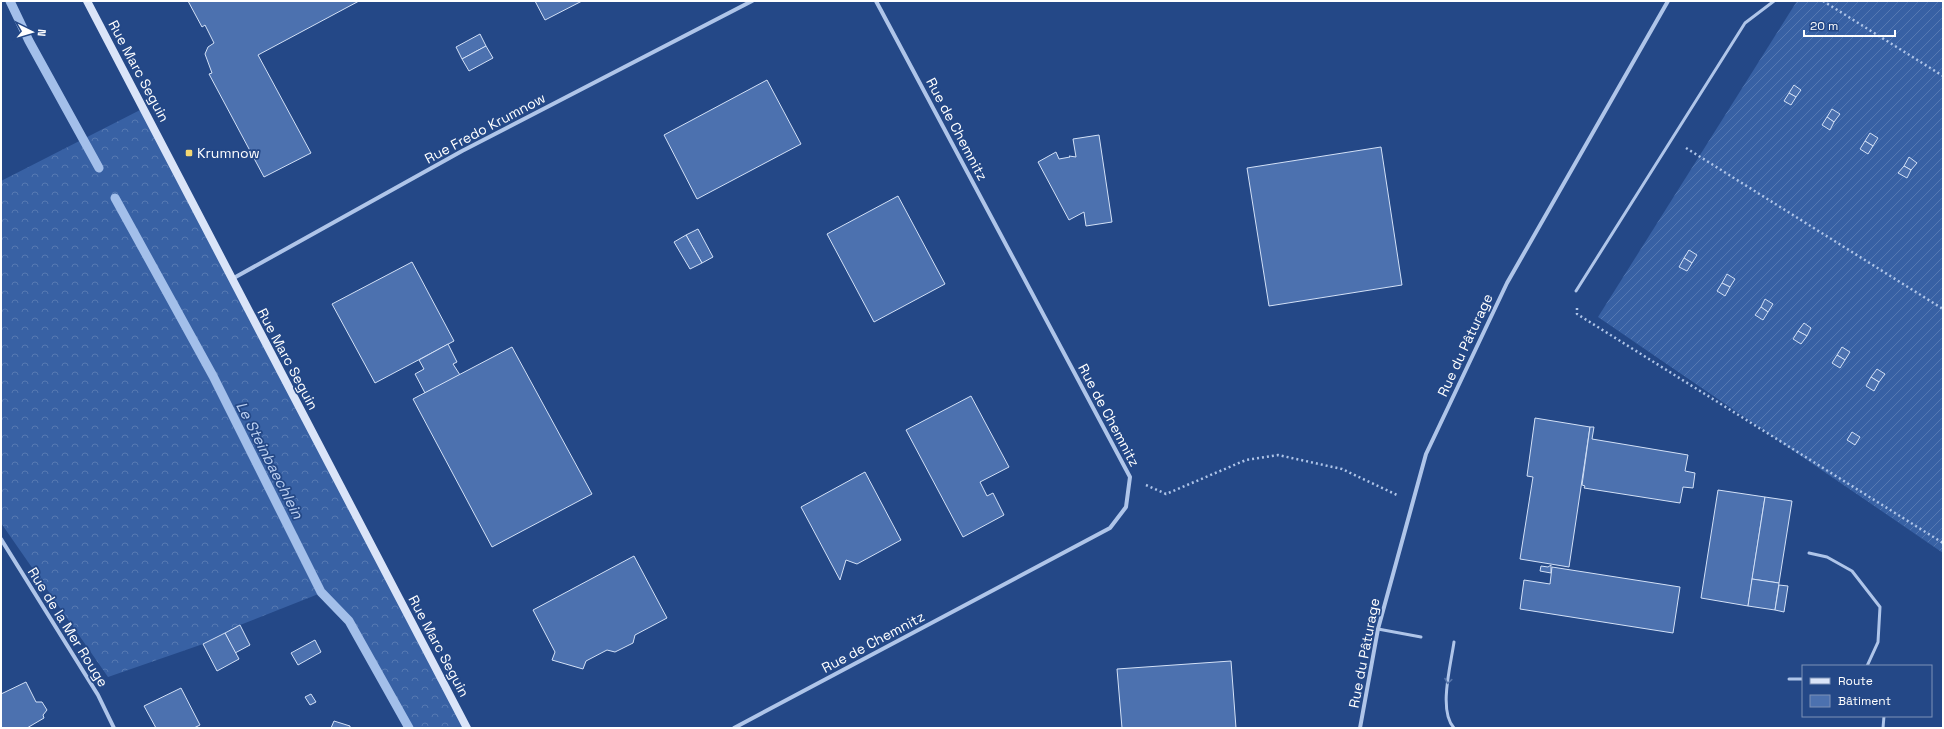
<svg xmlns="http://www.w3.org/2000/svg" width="1944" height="729" viewBox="0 0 1944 729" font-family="'Space Grotesk',sans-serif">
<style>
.forest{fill:url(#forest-crowns)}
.garden{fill:url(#garden-furrows)}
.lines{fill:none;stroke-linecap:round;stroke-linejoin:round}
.stream{stroke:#a3bfea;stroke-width:9}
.building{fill:#4c71af;stroke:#d3e1f7}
.path{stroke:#afc5e9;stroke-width:2.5;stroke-dasharray:2 3;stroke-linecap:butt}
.lane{stroke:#afc5e9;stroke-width:3}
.street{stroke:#afc5e9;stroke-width:4}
.secondary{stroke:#dae4f8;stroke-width:8}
.oneway{stroke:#5574a9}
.poi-dot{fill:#f4d872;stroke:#244887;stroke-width:1.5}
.labels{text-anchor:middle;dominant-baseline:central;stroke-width:3.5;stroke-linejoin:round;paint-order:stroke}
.street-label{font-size:14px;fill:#fff;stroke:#244887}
.poi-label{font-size:14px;fill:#fff;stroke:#244887;text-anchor:start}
.water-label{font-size:15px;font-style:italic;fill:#bbcff0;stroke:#244887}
</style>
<defs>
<pattern id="forest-crowns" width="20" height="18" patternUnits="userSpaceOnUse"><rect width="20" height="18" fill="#3861a4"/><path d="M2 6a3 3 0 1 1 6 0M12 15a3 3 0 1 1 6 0" fill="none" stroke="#5679b2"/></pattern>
<pattern id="garden-furrows" width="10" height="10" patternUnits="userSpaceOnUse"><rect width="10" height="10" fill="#3861a4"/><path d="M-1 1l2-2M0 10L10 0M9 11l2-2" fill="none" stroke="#5679b2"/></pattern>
</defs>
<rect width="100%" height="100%" fill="#244887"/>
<!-- forest -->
<path class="forest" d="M144,108L467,728H409L349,621L321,593L240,625L203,644L108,677L1,523V181Z"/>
<!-- garden -->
<path class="garden" d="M1797,1H1943V553L1598,317Z"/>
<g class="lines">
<!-- stream -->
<g class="stream">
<path d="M10,1L29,41L99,168"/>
<path d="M115,198L213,376L321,592L349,621L409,728"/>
</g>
</g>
<!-- building -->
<g class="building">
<path d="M188,1H359L258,55L311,153L264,177L209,74L212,73L205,54L208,47L214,43L205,25L202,27Z"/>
<path d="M535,1H582L545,20Z"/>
<path d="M480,34L486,46L462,59L456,47Z"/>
<path d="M486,46L493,58L469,71L462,59Z"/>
<path d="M767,80L801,144L697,199L664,135Z"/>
<path d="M1794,85L1801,90L1796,97L1789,93Z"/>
<path d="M1789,93L1796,97L1791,105L1784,101Z"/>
<path d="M1832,109L1840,114L1834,122L1827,117Z"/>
<path d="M1827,117L1834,122L1830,130L1822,125Z"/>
<path d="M1870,133L1878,138L1873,146L1865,141Z"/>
<path d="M1099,135L1112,222L1086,226L1084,212L1069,220L1038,162L1056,152L1059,159L1070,157L1069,156L1076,157L1073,139Z"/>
<path d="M1865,141L1873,146L1868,154L1860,149Z"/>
<path d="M1381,147L1402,285L1269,306L1247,168Z"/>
<path d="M1909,157L1917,163L1911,170L1904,166Z"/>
<path d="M1904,166L1911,170L1907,178L1898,173Z"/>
<path d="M898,196L945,284L874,322L827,234Z"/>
<path d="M698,229L713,257L702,263L686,235Z"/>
<path d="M686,235L702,263L690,269L674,242Z"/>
<path d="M1689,250L1697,255L1692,263L1684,258Z"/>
<path d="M1684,258L1692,263L1687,271L1679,267Z"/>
<path d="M412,262L454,341L375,383L332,304Z"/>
<path d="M1727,274L1735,279L1730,287L1722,283Z"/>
<path d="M1722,283L1730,287L1725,296L1717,291Z"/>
<path d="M1765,299L1773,304L1768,312L1761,307Z"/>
<path d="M1761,307L1768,312L1763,320L1755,315Z"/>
<path d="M1804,323L1811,328L1807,336L1798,331Z"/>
<path d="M1798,331L1807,336L1801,344L1793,339Z"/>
<path d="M448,344L457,362L453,364L460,375L425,393L415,374L424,369L419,360Z"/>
<path d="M512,347L592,494L492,547L413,399Z"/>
<path d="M1842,347L1850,352L1845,360L1837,355Z"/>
<path d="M1837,355L1845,360L1840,368L1832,363Z"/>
<path d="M1877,369L1885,374L1879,382L1871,377Z"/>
<path d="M1871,377L1879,382L1874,391L1866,386Z"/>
<path d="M971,396L1009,467L980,482L987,496L993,493L1004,515L963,537L906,430Z"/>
<path d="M1535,418L1590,427L1569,567L1520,559L1533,477L1527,476Z"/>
<path d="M1590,427H1594L1592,439L1688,455L1685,471L1695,473L1693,488L1683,487L1680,503L1584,488L1585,486L1582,485Z"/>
<path d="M1852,432L1860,437L1855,445L1847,440Z"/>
<path d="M865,472L901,540L857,564L846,560L840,580L801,507Z"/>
<path d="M1718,490L1765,497L1748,606L1701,598Z"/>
<path d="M1765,497L1792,501L1779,583L1752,579Z"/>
<path d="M634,556L667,618L635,635L633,643L615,652L607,650L586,661L583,669L552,660L555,652L533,610Z"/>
<path d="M1551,565V573L1540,571L1541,566L1548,567Z"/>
<path d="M1552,567L1680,587L1673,633L1520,609L1524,580L1550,584Z"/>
<path d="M1752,579L1779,583L1775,610L1748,606Z"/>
<path d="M1779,585L1788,586L1784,612L1775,610Z"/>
<path d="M240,625L250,645L235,653L225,633Z"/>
<path d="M225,633L239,659L217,671L203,644Z"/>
<path d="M315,640L321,652L298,665L291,653Z"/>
<path d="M1231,661L1236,728H1122L1117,669Z"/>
<path d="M26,682L36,702H42L47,710L43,715L44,718L27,728H1V694Z"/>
<path d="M181,688L200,725L194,728H156L144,706Z"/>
<path d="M311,694L316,702L310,705L305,697Z"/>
<path d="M334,721L350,726V728H331Z"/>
</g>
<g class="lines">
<!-- path -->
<g class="path">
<path d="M1823,1L1943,76"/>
<path d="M1686,148L1943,309"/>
<path d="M1577,308V314L1943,543"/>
<path d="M1146,485L1166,494L1246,460L1278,455L1342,469L1397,495"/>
</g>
<!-- lane -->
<g class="lane">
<path d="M1576,291L1745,23L1774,1"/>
<path d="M1809,553L1827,557L1852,571L1880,607L1878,642L1867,666"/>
<path d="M1378,629L1421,637"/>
<path d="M1454,642C1451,664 1438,711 1454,728"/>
<path d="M1789,679H1803"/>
<path d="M1883,728L1884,716"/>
</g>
<!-- street -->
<g class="street">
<path d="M232,279L462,151L752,1"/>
<path d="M1,539L98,695L114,728"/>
<path d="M734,728L1110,528L1126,507L1130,477L876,1"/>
<path d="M1360,728L1378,629L1426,454L1507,283L1668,1"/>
</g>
<!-- secondary -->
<path class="secondary" d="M87,1L467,728"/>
</g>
<!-- one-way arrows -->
<defs><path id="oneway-chevron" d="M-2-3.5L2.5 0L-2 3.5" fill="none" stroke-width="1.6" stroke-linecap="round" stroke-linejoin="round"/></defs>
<use class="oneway" href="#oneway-chevron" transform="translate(1448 681) rotate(99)"/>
<!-- markers -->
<rect class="poi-dot" x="185" y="149" width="8" height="8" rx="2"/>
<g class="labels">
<!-- street labels -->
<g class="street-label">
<text transform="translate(139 71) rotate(62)">Rue Marc Seguin</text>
<text transform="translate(485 128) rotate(-28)">Rue Fredo Krumnow</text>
<text transform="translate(957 129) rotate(62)">Rue de Chemnitz</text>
<text transform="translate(1465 345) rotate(-65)">Rue du Pâturage</text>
<text transform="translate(288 359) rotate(62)">Rue Marc Seguin</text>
<text transform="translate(1109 415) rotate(62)">Rue de Chemnitz</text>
<text transform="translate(68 627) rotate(58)">Rue de la Mer Rouge</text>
<text transform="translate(873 642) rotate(-28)">Rue de Chemnitz</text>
<text transform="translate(439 646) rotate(62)">Rue Marc Seguin</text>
<text transform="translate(1364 653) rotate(-79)">Rue du Pâturage</text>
</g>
<!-- poi labels -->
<g class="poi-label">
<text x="197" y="153">Krumnow</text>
</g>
<!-- water labels -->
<g class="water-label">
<text transform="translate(270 460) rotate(63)">Le Steinbaechlein</text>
</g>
</g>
<!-- border -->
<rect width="1944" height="729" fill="none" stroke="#ffffff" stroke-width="4"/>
<!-- legend -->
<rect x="1802" y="665" width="130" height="52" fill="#244887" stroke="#7c91b7"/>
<rect x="1810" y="678" width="20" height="6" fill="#dae4f8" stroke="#7c91b7"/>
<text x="1838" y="685" font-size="12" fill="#ffffff">Route</text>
<rect x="1810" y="695" width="20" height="12" fill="#4c71af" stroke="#7c91b7"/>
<text x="1838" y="705" font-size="12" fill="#ffffff">Bâtiment</text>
<!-- north arrow -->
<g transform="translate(32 32) rotate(95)" stroke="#244887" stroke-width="3" paint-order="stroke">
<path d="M0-3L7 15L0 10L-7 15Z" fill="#ffffff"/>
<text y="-6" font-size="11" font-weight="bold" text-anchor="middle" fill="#ffffff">N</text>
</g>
<!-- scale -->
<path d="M1804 30v6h91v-6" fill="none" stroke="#ffffff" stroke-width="2"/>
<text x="1810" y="30" font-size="12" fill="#ffffff" stroke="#244887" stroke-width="3" paint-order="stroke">20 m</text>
</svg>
